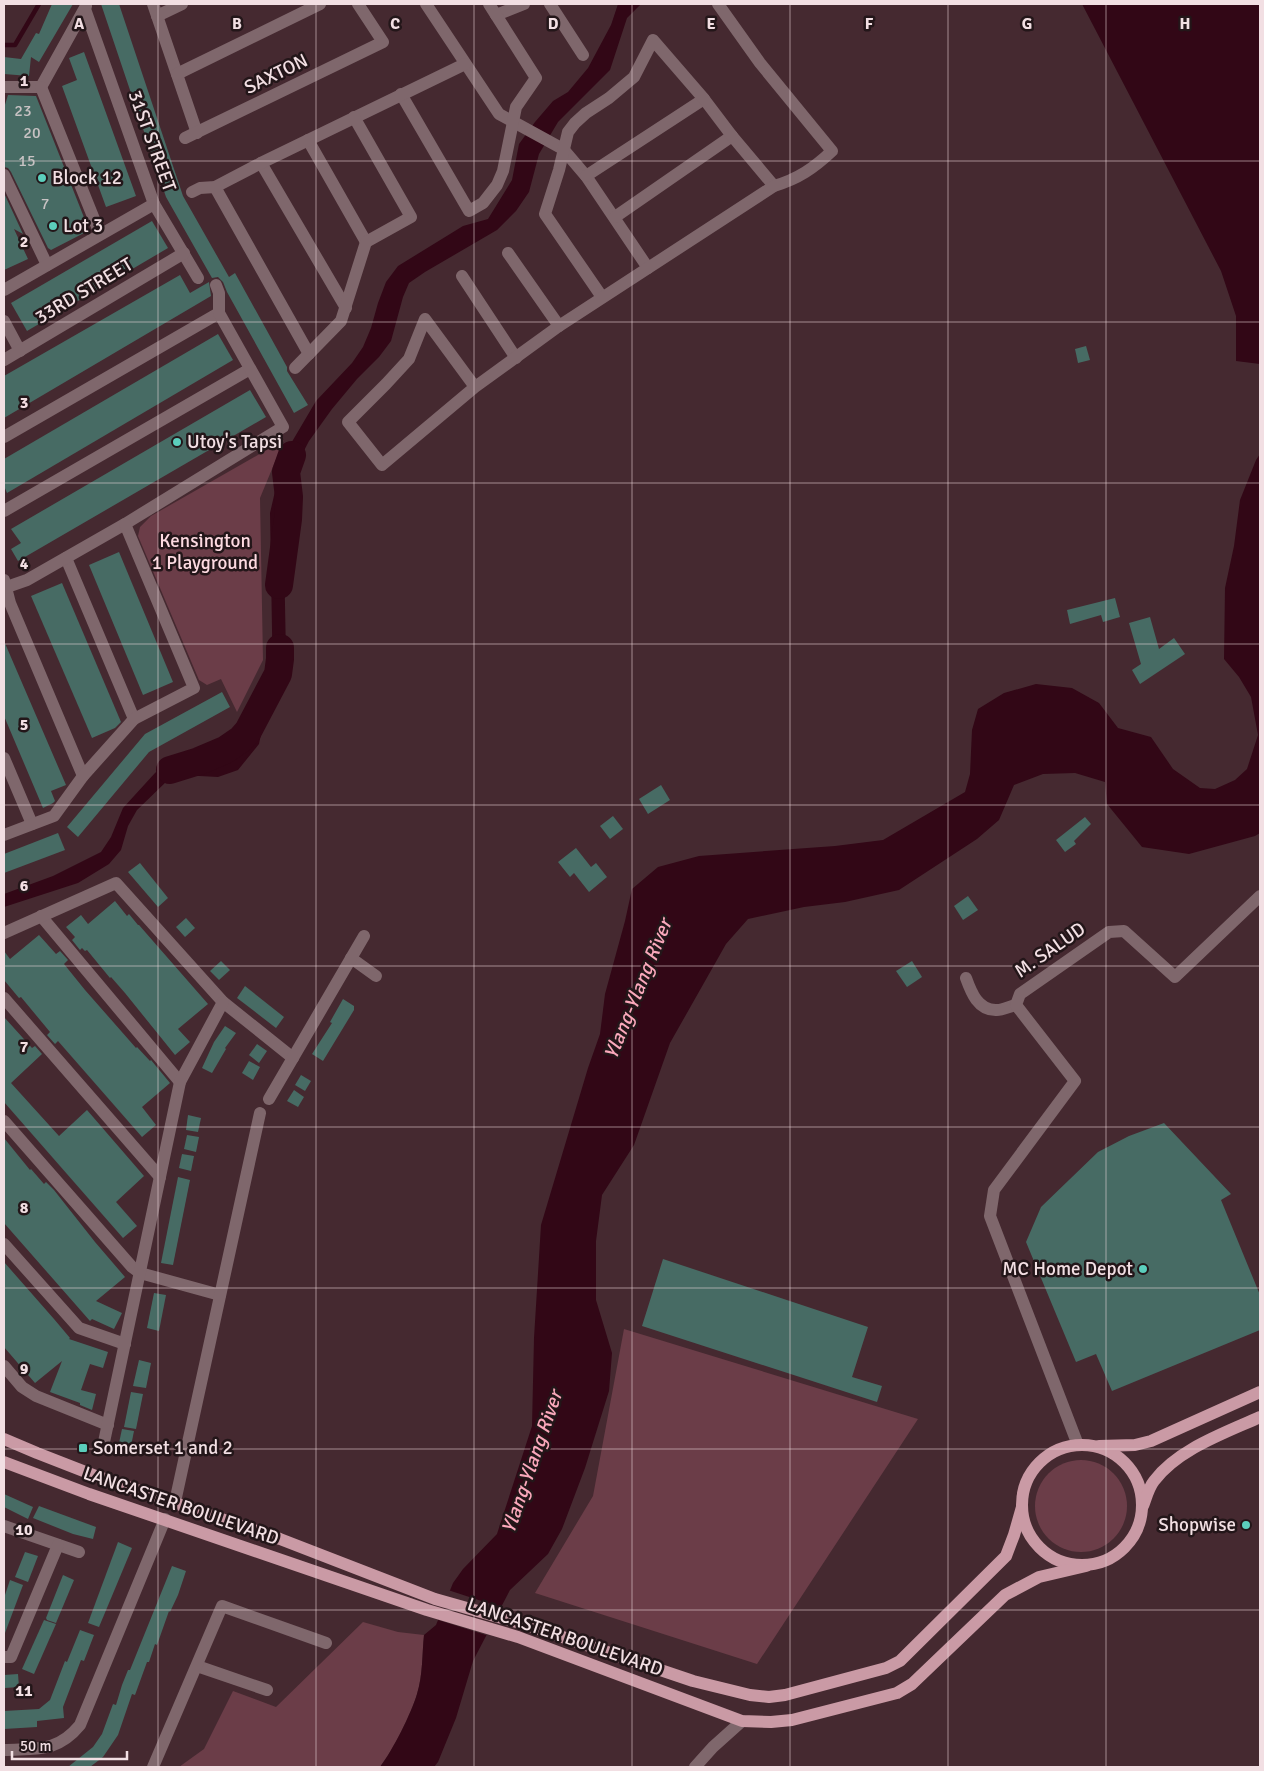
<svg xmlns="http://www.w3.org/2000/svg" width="1264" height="1771" viewBox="0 0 1264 1771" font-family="Signika,sans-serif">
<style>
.green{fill:#6b3d48}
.water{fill:#320716}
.pier{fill:#452930}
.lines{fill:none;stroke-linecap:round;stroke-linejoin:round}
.stream{stroke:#320716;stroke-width:4.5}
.river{stroke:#320716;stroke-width:28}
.building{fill:#476b64}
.minor{stroke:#7f676c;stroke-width:12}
.major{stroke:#ca9aa5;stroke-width:12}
.grid{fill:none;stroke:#f2dfe3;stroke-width:1;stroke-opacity:0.55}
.poi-dot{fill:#5bcebc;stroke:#231619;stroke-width:2}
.labels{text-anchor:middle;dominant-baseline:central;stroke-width:5;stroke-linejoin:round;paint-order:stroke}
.number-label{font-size:16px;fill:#c7c2c3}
.street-label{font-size:19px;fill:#f2dfe3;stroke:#231619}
.poi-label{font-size:19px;fill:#f2dfe3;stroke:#231619;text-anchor:start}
.park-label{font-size:19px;fill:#fddae1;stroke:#231619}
.water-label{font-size:20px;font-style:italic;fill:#faa8bb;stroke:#231619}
.grid-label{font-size:16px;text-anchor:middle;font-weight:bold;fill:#f2dfe3;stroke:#231619;stroke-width:5;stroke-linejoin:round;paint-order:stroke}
</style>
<rect width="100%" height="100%" fill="#452930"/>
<!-- green -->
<g class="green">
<path d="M284,440L260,498L263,660L237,712L221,679L207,685L199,680L138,536L140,527L151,516Z"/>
<path d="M624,1329L918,1419L757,1664L535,1593L593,1496Z"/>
<circle cx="1081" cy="1506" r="46"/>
<path d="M363,1622L398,1632L424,1635C422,1654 423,1675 417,1694C411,1714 393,1750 380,1767H179L204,1749L233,1691L276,1707Z"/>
</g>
<!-- water -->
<g class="water">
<path d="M618,4H641L627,18L610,70L558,122L539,154L529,192L516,211L497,230L425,272L409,283L403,297L391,341L379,357L357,379L332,409L309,441L296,466L287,493L282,524L284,553L286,657L284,685L264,720L259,744L238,770L218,777L181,775L167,781L137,810L128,826L121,850L109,864L78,883L4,907V894L53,876L101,852L111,837L123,808L155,773L168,762L186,758L207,759L227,753L243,739L273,687L270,513L283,457L316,401L352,363L363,347L371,328L378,303L386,282L398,266L463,226L488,219L512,180L519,144L535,122L553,101L568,92L588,68L611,25Z"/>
<path d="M1082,4H1260V364L1236,361V316L1221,271Z"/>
<path d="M1260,454V833L1255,836L1189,854L1142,847L1107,804L1105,782L1075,773L1043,774L1014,785L999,820L977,839L899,890L845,902L804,907L748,919L726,944L670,1043L634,1145L602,1195L596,1241V1300L612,1353L609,1391L585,1468L562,1529L548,1554L510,1590L473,1661L456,1718L438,1762L434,1767H380C393,1750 411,1714 417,1694C423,1675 422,1654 424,1635L436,1625L453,1583L463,1569L497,1534L532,1426L534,1338L541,1225L588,1068L600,1034L605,994L625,921L632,889L658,867L699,856L835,846L883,840L965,792L970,774L972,730L978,709L1004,693L1036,684L1072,688L1099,703L1118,728L1151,737L1173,769L1200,788L1215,789L1235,780L1247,769L1258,735L1251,697L1239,677L1224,659L1225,588L1234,546L1240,500L1256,460Z"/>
</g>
<!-- pier -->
<path class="pier" d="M448,1590L503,1608L489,1636L435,1619Z"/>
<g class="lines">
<!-- stream -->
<path class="stream" d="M4,45H15L39,4"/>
<!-- river -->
<g class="river">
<path d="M279,585L288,519L289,497L286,472L292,455"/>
<path d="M170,770L199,761L225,750L241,739L248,731L278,674L280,659V648"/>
</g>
</g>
<!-- building -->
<g class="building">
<path d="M52,4H73L39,62L31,57L29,76L4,74V57L21,59L36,33L39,34Z"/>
<path d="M101,4H119L183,196L229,277L235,273L287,367V371L308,405L294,413L227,292L223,282L218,277L212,278L166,197Z"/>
<path d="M84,52L136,196L106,207L62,86L77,80L69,58Z"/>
<path d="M8,95L36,96L87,225L84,233L51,250L48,248L11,172L8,168L4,167V108Z"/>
<path d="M4,193L23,234L14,229L28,259L4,270Z"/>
<path d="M152,221L168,248L27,331L11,303Z"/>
<path d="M180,275L190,293L209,282L211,296L4,418V376Z"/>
<path d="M218,334L233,360L7,493L4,486V459Z"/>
<path d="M1086,346L1090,360L1078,363L1075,349Z"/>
<path d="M250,390L266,417L18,561L11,549L21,543L11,529Z"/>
<path d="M119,552L173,682L143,695L89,565Z"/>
<path d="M62,583L121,722L115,728L92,738L31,596Z"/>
<path d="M1115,598L1120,617L1103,622L1101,615L1070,624L1067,610Z"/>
<path d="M1150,617L1159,649L1174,638L1185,654L1140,684L1132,670L1141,664L1129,623Z"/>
<path d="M4,641L66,785L51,791L55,801L53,803L43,808L4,716Z"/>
<path d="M222,692L230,707L149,752L78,837L67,827L145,734Z"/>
<path d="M661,785L670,800L648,814L639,799Z"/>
<path d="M613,816L623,829L610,839L600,826Z"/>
<path d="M1085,817L1091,824L1074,841L1076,844L1065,852L1056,840Z"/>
<path d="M58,833L65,850L4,873V854Z"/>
<path d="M576,848L591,867L596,863L607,877L589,892L574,873L570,877L558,862Z"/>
<path d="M140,863L168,898L158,907L128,872Z"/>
<path d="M968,896L978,910L963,920L954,906Z"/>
<path d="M115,901L127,916L129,914L138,925H139L208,1004L178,1029L190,1042L175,1055L125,993L111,977L110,978L87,950L85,951L82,948L80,950L72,940L75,937L66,927L81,915L88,924Z"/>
<path d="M186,918L195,928L185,937L176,927Z"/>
<path d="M39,935L56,954L60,951L68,960L64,964L85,990L136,1048L137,1047L150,1061L151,1060L170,1083L142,1107L156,1125L142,1137L58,1041L55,1044L47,1035L50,1032L21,997L19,998L4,980V951L10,959Z"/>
<path d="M221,961L230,970L219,980L210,971Z"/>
<path d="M912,961L922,977L907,987L896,971Z"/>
<path d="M245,986L284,1017L276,1028L237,998Z"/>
<path d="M343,999L354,1006V1010L323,1061L312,1054L332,1023L330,1022Z"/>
<path d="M4,1017L32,1048L35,1046L42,1054L11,1083L59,1136L87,1110L144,1176L116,1202L137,1226L123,1238L4,1102Z"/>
<path d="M225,1026L236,1033L225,1048L226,1049L212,1073L202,1068L214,1042Z"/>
<path d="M257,1044L267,1051L259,1063L249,1055Z"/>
<path d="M249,1061L260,1067L253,1080L242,1073Z"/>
<path d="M301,1075L311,1081L305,1091L295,1085Z"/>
<path d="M294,1090L304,1097L298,1107L287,1101Z"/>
<path d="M188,1115L201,1118L198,1132L186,1130Z"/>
<path d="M1164,1123L1231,1194L1221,1200L1260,1295V1330L1112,1391L1096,1354L1076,1362L1026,1242L1041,1207L1098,1152L1129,1136Z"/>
<path d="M187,1135L199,1137L196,1152L184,1149Z"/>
<path d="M4,1138L30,1170L31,1169L44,1184L46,1182L54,1190L95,1242L125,1277L96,1301L122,1313L114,1329L92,1319L90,1321L4,1223Z"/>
<path d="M182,1154L194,1156L191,1171L179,1168Z"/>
<path d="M178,1177L190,1180L173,1265L161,1263Z"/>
<path d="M663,1259L868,1327L852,1377L882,1386L877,1402L642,1326Z"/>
<path d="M4,1262L54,1319L70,1338L69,1339L108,1352L103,1368L90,1364L81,1390L96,1394L92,1410L80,1405V1403L50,1392L62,1361L35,1383L4,1347Z"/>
<path d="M154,1293L166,1295L159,1331L147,1328Z"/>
<path d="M139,1360L151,1363L146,1388L133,1386Z"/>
<path d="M131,1392L143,1394L136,1429L124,1427Z"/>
<path d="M122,1429L134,1431L131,1446L119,1443Z"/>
<path d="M4,1494L33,1507L28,1519L4,1507Z"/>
<path d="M39,1506L96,1527L93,1539L73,1534L33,1518Z"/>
<path d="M118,1542L132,1548L99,1627L88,1623Z"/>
<path d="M25,1552L38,1556L28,1582L15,1577Z"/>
<path d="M172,1566L186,1571L178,1595L170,1612L169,1611L157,1645L155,1644L149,1662H147L135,1695L132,1694L118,1735L103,1757L90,1767H68L93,1747L102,1734L113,1704L116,1705L122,1685L128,1670H130Z"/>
<path d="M63,1575L74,1580L56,1623L47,1620L46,1618Z"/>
<path d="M10,1580L23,1585L5,1633L4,1598Z"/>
<path d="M44,1620L56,1624L34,1674L22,1669Z"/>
<path d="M80,1630L94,1635L84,1661L81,1660L63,1707L64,1718L37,1721V1727L4,1729V1711L39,1709L50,1700L65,1661L67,1662Z"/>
<path d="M18,1674L19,1687L5,1688L4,1675Z"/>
</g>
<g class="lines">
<!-- minor -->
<g class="minor">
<path d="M153,4L197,133"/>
<path d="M426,4L499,114L563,149L586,176L648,268"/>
<path d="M550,4L583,55"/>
<path d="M85,9L154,204L198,278"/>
<path d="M496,15L524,4"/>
<path d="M157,16L182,4"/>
<path d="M177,74L320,4"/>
<path d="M4,87H41L86,6"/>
<path d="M41,87L100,234"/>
<path d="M401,94L469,211L483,203L497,185L503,171L516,107L536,78L489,4"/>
<path d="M185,138L383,42L358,4"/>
<path d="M308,140L366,242"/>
<path d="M261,163L346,308"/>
<path d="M4,175L47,265"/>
<path d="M586,176L704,99"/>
<path d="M215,187L309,354"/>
<path d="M192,192L200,188L215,187L261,163L465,64"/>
<path d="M615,217L732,136"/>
<path d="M508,253L559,326"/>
<path d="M462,276L516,358"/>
<path d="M4,290L154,204"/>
<path d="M602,297L545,214L559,170L568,132L575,123L586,113L609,98L634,77L653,40L704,99L732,136L774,186"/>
<path d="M4,321L20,351"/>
<path d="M4,360L184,253"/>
<path d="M295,368L341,321L366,242L411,217L354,117"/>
<path d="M475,387L425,319L409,359L386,384L348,422L382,465L475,387L559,326L774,186C798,179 814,168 832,151L760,63L718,4"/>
<path d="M4,437L219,313"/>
<path d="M4,511L250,369"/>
<path d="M66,558L134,719"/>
<path d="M4,580L10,603L83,776"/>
<path d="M4,588L27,580L125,524L283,427L219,313V293L216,285"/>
<path d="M4,758L32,824"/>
<path d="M4,835L54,816L83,776L134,719L194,688L125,524"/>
<path d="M41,916L180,1082"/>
<path d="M4,933L116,883L223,1002L293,1058"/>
<path d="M351,958L376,976"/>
<path d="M966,978C971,992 978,1011 997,1010C1003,1010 1010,1006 1016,1005"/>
<path d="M4,998L160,1177"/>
<path d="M269,1099L364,936"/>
<path d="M4,1121L132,1267L140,1273L220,1295"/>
<path d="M4,1244L79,1328L125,1344"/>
<path d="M4,1366L22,1387L36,1396L108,1425"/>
<path d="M104,1442L180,1082L223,1002"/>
<path d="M1078,1445L990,1216L994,1190L1075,1081L1016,1005L1020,994L1109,932L1124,931L1175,977L1260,896"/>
<path d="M175,1502L260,1113"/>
<path d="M4,1526L79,1552"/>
<path d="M4,1657H11L58,1545"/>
<path d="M197,1666L267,1690"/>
<path d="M4,1750C36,1748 57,1753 80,1725L165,1519"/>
<path d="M153,1767L222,1606L326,1643"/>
<path d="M695,1767L713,1747L742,1721"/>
</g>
<!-- major -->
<g class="major">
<path d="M4,1439L37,1453L96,1476L280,1539L435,1599L527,1625L693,1681L750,1695L769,1697L785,1695L886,1668L900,1661L1006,1556L1014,1535L1022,1507"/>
<circle cx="1082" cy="1505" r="60"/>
<path d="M1099,1446L1135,1445L1151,1441L1260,1392"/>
<path d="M4,1462L89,1494L427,1610L518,1637L742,1721L771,1722L792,1720L897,1693L912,1684L1005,1595L1039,1577L1086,1566"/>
<path d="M1143,1506C1146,1498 1149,1487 1154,1481C1178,1449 1225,1433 1260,1417"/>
</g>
</g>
<!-- grid -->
<path class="grid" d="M158,4V1767M316,4V1767M474,4V1767M632,4V1767M790,4V1767M948,4V1767M1106,4V1767M4,161H1260M4,322H1260M4,483H1260M4,644H1260M4,805H1260M4,966H1260M4,1127H1260M4,1288H1260M4,1449H1260M4,1610H1260"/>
<!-- markers -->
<g class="poi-dot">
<circle cx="42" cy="178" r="5"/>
<circle cx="53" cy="226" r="5"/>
<circle cx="177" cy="442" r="5"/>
<circle cx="1143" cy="1269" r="5"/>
<rect x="78" y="1443" width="10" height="10" rx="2.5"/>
<circle cx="1246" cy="1525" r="5"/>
</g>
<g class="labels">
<!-- number labels -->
<g class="number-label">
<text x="23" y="111">23</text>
<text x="32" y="133">20</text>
<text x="27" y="161">15</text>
<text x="45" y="204">7</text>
</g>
<!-- street labels -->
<g class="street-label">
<text transform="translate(276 74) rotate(-26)">SAXTON</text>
<text transform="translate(152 141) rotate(70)">31ST STREET</text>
<text transform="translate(84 291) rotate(-31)">33RD STREET</text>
<text transform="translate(1050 950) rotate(-35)">M. SALUD</text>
<text transform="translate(181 1506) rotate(19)">LANCASTER BOULEVARD</text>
<text transform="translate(565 1637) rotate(19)">LANCASTER BOULEVARD</text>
</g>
<!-- poi labels -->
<g class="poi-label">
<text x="52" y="178">Block 12</text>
<text x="63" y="226">Lot 3</text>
<text x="187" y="442">Utoy's Tapsi</text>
<text x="1133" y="1269" text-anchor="end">MC Home Depot</text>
<text x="93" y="1448">Somerset 1 and 2</text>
<text x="1236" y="1525" text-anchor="end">Shopwise</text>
</g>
<!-- park labels -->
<g class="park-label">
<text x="205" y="541">Kensington<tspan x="205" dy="22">1 Playground</tspan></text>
</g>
<!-- water labels -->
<g class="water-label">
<text transform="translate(638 989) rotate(-68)">Ylang-Ylang River</text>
<text transform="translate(532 1462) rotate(-71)">Ylang-Ylang River</text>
</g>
</g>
<g class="grid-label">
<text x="79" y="29">A</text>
<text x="237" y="29">B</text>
<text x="395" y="29">C</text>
<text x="553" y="29">D</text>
<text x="711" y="29">E</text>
<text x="869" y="29">F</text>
<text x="1027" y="29">G</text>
<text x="1185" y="29">H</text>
<text x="24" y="86">1</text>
<text x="24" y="247">2</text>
<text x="24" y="408">3</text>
<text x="24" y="569">4</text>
<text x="24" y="730">5</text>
<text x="24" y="891">6</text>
<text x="24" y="1052">7</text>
<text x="24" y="1213">8</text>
<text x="24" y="1374">9</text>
<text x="24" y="1535">10</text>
<text x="24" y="1696">11</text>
</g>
<!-- border -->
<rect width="1264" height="1771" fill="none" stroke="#f2dfe3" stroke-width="10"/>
<!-- scale -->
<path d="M12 1751v8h115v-8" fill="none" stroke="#f2dfe3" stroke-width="2.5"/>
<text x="20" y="1751" font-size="15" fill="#f2dfe3" stroke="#231619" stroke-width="4" paint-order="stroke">50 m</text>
</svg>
